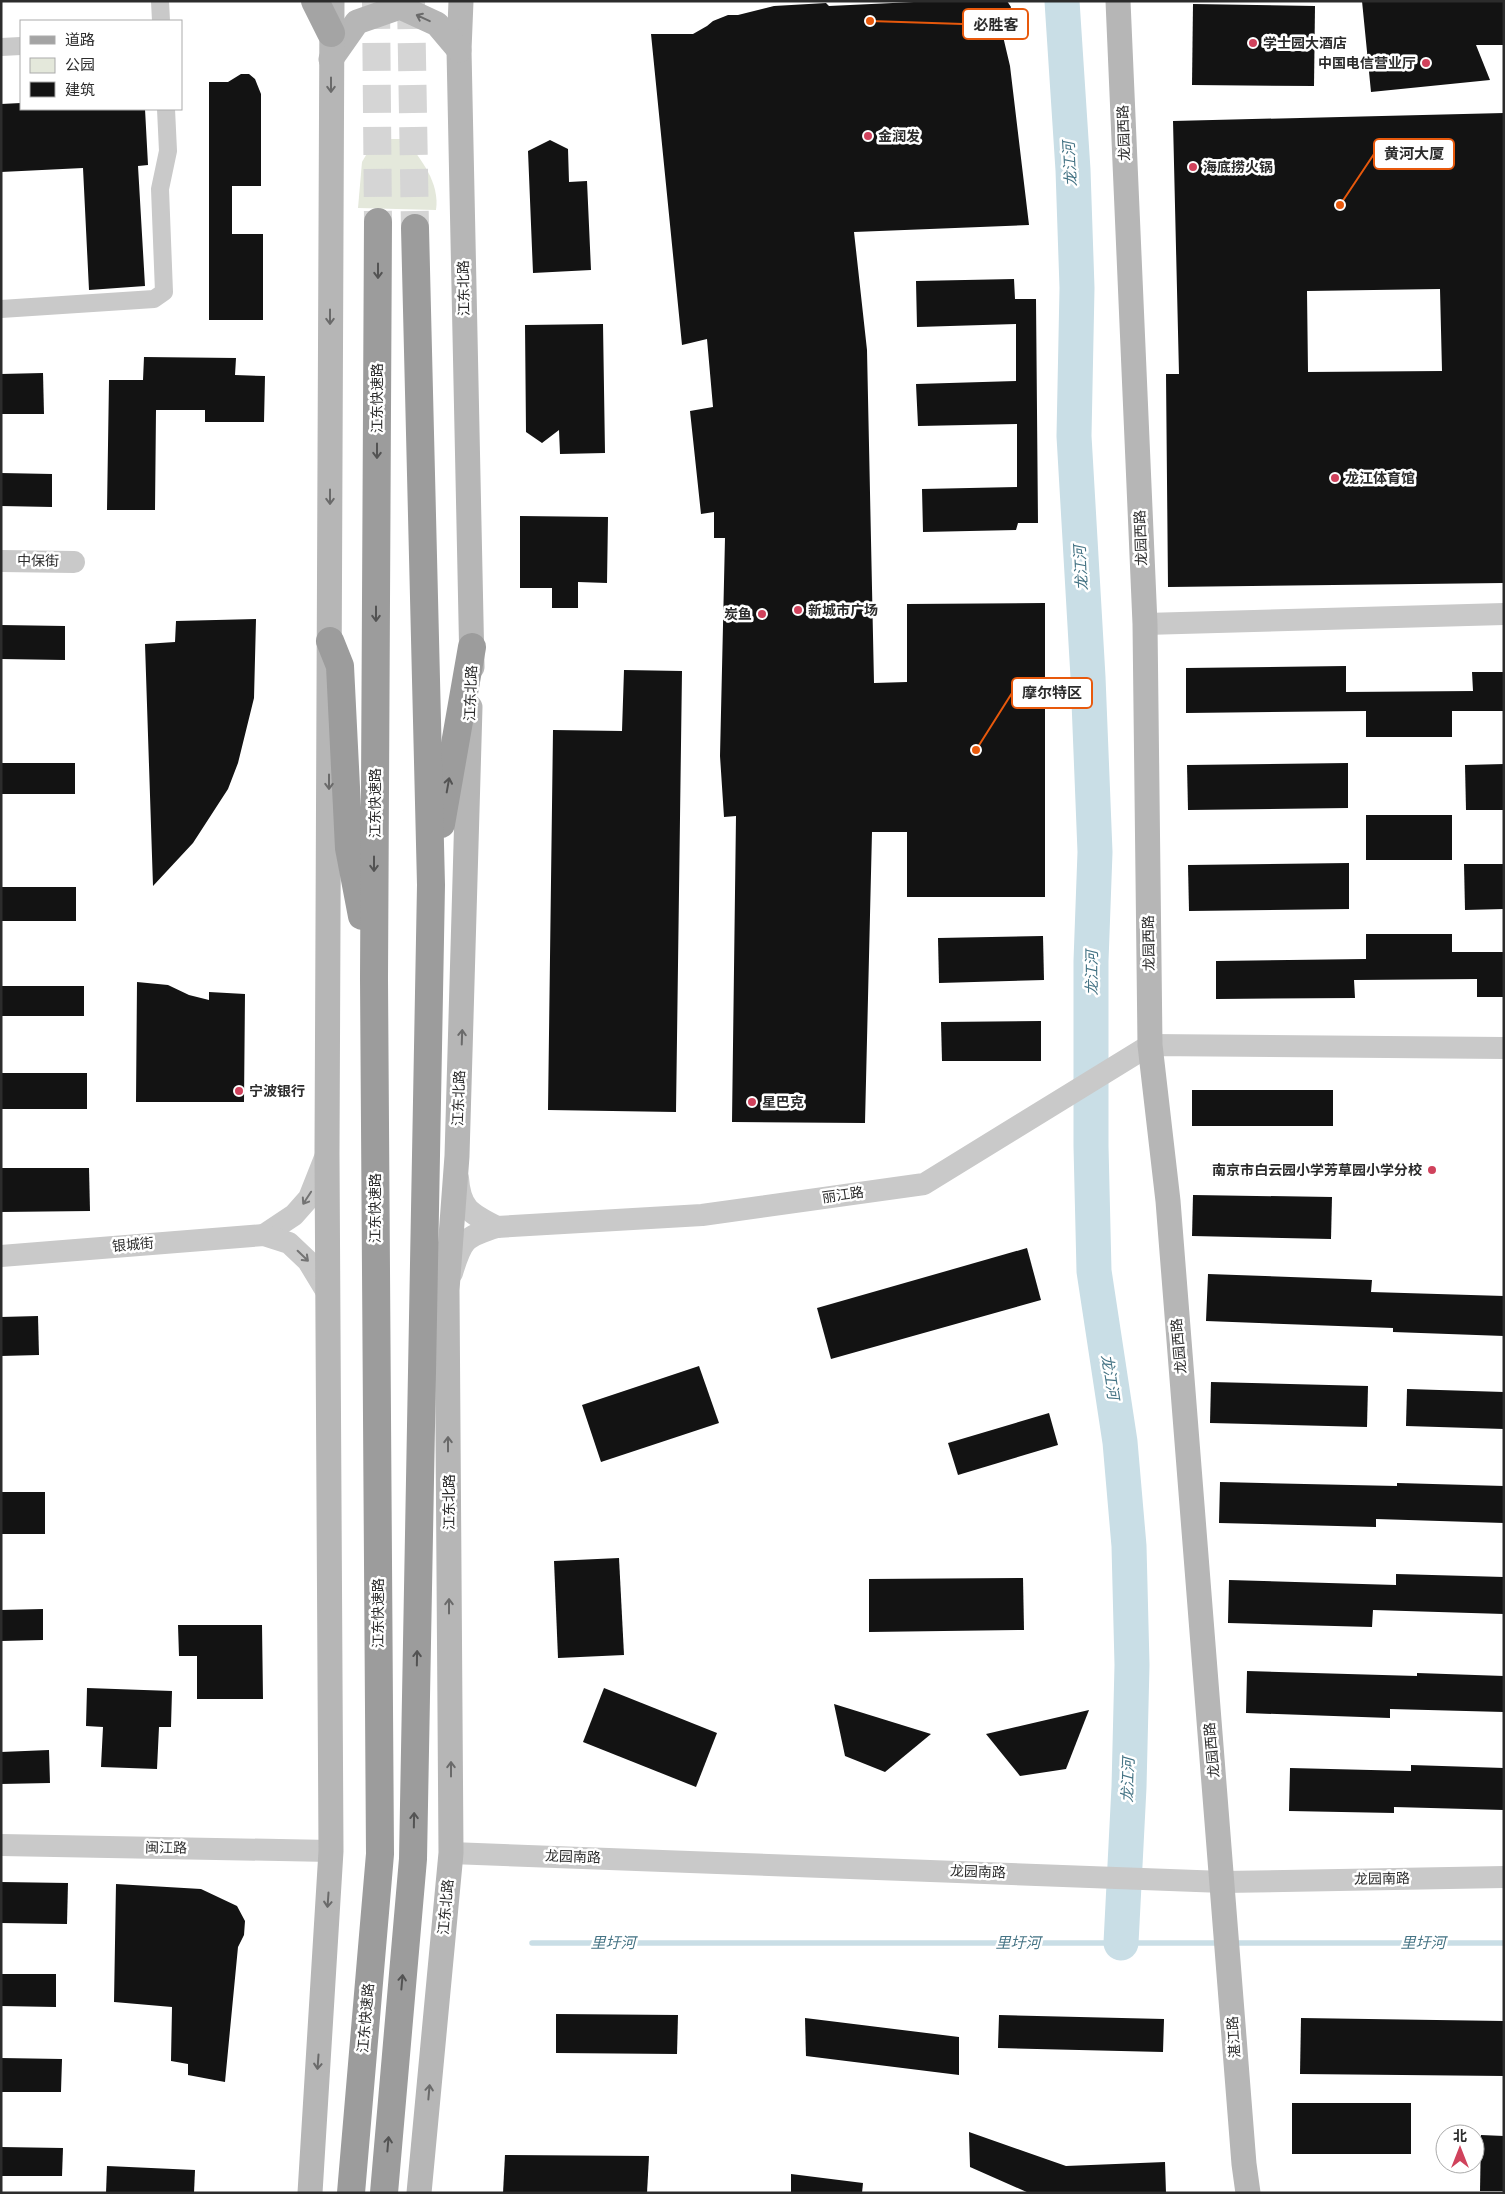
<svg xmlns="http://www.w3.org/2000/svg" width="1505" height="2194" viewBox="0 0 1505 2194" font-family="Signika,'Noto Sans SC',sans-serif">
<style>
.green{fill:#e4e8db}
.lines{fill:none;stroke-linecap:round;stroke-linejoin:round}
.stream{stroke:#c9dee6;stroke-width:5.5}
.river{stroke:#c9dee6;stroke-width:35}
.building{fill:#131313;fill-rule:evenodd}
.trunk-tunnel{stroke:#d5d5d5;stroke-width:28;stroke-dasharray:28 14;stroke-linecap:butt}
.minor{stroke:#c9c9c9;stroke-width:18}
.tertiary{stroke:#c9c9c9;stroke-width:22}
.secondary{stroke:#b6b6b6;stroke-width:25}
.primary{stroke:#a4a4a4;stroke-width:28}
.trunk{stroke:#9c9c9c;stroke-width:28}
.oneway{stroke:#6a6a6a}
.oneway2{stroke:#535353}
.oneway3{stroke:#737373}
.poi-dot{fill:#d0425c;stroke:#fff;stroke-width:2}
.labels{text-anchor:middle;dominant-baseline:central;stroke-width:5;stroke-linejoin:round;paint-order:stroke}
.poi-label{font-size:14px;font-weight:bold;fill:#2c2c2c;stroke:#fff;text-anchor:start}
.street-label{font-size:14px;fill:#2c2c2c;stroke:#fff}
.water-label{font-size:15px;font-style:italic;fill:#447384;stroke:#fff}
.leader{fill:none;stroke:#e8590c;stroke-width:2}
.callout-dot{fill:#e8590c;stroke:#fff;stroke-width:2}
.callout{fill:#fff;stroke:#e8590c;stroke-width:2}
.callout-label{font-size:15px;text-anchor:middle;font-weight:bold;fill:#2c2c2c}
</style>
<rect width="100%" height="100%" fill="#fff"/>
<!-- green -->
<path class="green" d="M387,139H405C421,159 440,183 436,210L358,208L362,162L369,150Z"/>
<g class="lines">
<!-- stream -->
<g class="stream">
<path d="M532,1943H1220"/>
<path d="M1231,1943H1504"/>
</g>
<!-- river -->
<path class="river" d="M1062,1L1073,170L1077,288L1074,436L1088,677L1095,852L1091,961V1146L1094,1271L1120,1442L1129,1546L1132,1665L1129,1787L1121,1943"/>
</g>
<!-- building -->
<g class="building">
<path d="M935,1H1007L1011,7L1002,32L1010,66L1029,225L854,232L867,350L874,683L907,682V604L1045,603V897H907V832H872L865,1123L732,1122L736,816L724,817L720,756L725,538H714V512L701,514L690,411L713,407L707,339L682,345L651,34H693L707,26L713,21L728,15H738L774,6L826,3L829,6Z"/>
<path d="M1362,1H1504V45H1476L1490,80L1371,92Z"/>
<path d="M1193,4L1315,6L1314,86L1192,85Z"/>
<path d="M241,74H249L255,79L261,94V186H232V234H263V320H209V82H228Z"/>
<path d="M21,103V109H145L148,165L138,166L145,286L89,290L83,168L1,172V104Z"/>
<path d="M1504,113V583L1168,587L1166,374H1179L1173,121ZM1440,289L1442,371L1308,372L1307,291Z"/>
<path d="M550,140L568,149L569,182L587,181L591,270L533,273L528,151Z"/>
<path d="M1014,279L1015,299H1036L1038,523H1018L1016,530L923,532L922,489L1017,487V424L918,426L916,384L1016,381V324L917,327L916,281Z"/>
<path d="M603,324L605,453L560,454L559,430L542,443L526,432L525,325Z"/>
<path d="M144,357L236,358L235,375L265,376L264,422H205V410H156L155,510H107L109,380H143Z"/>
<path d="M43,373L44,414H1V374Z"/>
<path d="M1,473L52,474V507L1,506Z"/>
<path d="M520,516L608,517L607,583L578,582V608H552V588H520Z"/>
<path d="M256,619L254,698L238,763L228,789L193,843L153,886L145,644L175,642L176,621Z"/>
<path d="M1,625L65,626V660L1,659Z"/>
<path d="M1346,666V692L1473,691L1472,672H1504V711H1452V737H1366V711L1186,713V668Z"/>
<path d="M624,670L682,671L676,1112L548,1110L553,730L622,731Z"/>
<rect x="1" y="763" width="74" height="31"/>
<path d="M1348,763V808L1188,810L1187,765Z"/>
<path d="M1504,764V810H1466L1465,765Z"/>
<rect x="1366" y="815" width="86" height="45"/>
<path d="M1349,863V909L1189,911L1188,865Z"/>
<path d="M1464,864H1504V909L1465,910Z"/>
<rect x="1" y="887" width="75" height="34"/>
<path d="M1366,934H1452V952H1504V997H1477V979L1354,980L1355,998L1216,999V961L1366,959Z"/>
<path d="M1043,936L1044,980L939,983L938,938Z"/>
<path d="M137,982L168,985L189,995L209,1000V992L245,994L244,1102H136Z"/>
<rect x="1" y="986" width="83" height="30"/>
<path d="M1041,1021V1061H942L941,1022Z"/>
<rect x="1" y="1073" width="86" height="36"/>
<rect x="1192" y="1090" width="141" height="36"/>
<path d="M1,1168H89L90,1211L1,1212Z"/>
<path d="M1193,1195L1332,1197L1331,1239L1192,1236Z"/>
<path d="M1027,1248L1041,1300L831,1359L817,1308Z"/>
<path d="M1208,1274L1372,1280L1371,1292L1504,1296V1336L1393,1332V1328L1206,1321Z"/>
<path d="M38,1316L39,1355L1,1356V1317Z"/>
<path d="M699,1366L719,1423L601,1462L582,1405Z"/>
<path d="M1211,1382L1368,1386L1367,1427L1210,1423Z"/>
<path d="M1407,1389L1504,1392V1429L1406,1426Z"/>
<path d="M1049,1413L1058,1445L958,1475L948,1443Z"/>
<path d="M1220,1482L1397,1486V1483L1504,1486V1523L1376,1519V1527L1219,1523Z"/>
<rect x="1" y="1492" width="44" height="42"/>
<path d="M619,1558L624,1655L558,1658L554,1561Z"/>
<path d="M1396,1574L1504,1577V1614L1373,1610L1372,1627L1228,1623L1229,1580L1396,1585Z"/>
<path d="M1023,1578L1024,1630L869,1632V1579Z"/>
<path d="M43,1609V1640L1,1641V1610Z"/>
<path d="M178,1625H262L263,1699H197V1656H179Z"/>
<path d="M1247,1671L1417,1676V1673L1504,1676V1712L1390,1709V1718L1246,1713Z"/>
<path d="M87,1688L172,1691L171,1727H159L157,1769L101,1767L103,1727L86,1726Z"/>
<path d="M604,1688L717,1733L696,1787L583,1742Z"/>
<path d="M834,1704L931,1734L885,1772L845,1756Z"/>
<path d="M1089,1710L1066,1769L1020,1776L986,1734Z"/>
<path d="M49,1750L50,1783L1,1784V1752Z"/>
<path d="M1411,1765L1504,1768V1810L1394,1807V1813L1289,1811L1290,1768L1411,1771Z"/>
<path d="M1,1882L68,1883L67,1924L1,1923Z"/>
<path d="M116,1884L201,1889L237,1906L245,1921L244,1935L238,1947L225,2082L188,2075V2064L171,2061L172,2007L114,2002Z"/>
<path d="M1,1974H56V2007L1,2006Z"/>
<path d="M556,2014L678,2015L677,2054L556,2053Z"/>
<path d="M999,2015L1164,2019L1163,2052L998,2048Z"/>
<path d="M805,2018L959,2037V2075L806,2056Z"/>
<path d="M1301,2018L1504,2021V2076L1300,2074Z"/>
<path d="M1,2058L62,2059L61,2092H1Z"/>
<rect x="1292" y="2103" width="119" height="51"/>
<path d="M969,2132L1066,2166L1165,2162L1166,2193H1029L970,2167Z"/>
<path d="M1481,2135L1504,2136V2191H1480Z"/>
<path d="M1,2147L63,2148L62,2176H1Z"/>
<path d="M505,2155L649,2156L647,2193H503Z"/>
<path d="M107,2166L195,2170L194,2193H106Z"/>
<path d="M791,2174L863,2183L862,2193H791Z"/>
</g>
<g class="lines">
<!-- trunk-tunnel -->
<g class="trunk-tunnel">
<path d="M376,1L378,222"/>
<path d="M411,1L415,228"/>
</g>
<!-- minor -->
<g class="minor">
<path d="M160,1L161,21"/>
<path d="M1,47L21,46"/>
<path d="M1,309L154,299L164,292L160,189L168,151L166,109"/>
</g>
<!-- tertiary -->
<g class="tertiary">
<path d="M1,561L74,562"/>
<path d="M1145,624L1504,614"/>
<path d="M458,1178C460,1209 471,1214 497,1227"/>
<path d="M264,1235L294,1215L309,1198L326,1155"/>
<path d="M1,1256L264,1235L289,1243L308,1261L328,1294"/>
<path d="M452,1273C462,1240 464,1237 497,1227L702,1215L924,1184L1150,1045L1504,1048"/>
<path d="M1,1845L331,1851"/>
<path d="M451,1853L1223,1882L1504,1877"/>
</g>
<!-- secondary -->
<g class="secondary">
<path d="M461,1L459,50L472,667"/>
<path d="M1118,1L1145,624L1150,1045L1168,1201L1244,2164L1248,2193"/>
<path d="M331,59L357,22L400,7L437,24L459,50"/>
<path d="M310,2193L331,1851L327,1154L332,1"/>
<path d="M419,2193L451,1853L447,1290L457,1156L470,707"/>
</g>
<!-- primary -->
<path class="primary" d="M315,1L331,33"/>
<!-- trunk -->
<g class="trunk">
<path d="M330,641L340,666L349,848L362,916"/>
<path d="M441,824L472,647"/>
<path d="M351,2193L380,1854L374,979L378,222"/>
<path d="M384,2193L413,1859L431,885L415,228"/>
</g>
</g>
<!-- one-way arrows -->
<defs><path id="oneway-shaft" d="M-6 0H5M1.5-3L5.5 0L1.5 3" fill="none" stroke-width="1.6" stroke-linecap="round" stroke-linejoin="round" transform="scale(1.25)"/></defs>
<g class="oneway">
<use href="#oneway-shaft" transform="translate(423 18) rotate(-155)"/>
<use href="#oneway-shaft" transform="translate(331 85) rotate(90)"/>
<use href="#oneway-shaft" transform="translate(330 317) rotate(90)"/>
<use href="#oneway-shaft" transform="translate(330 497) rotate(90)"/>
<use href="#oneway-shaft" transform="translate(329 782) rotate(90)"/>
<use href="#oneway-shaft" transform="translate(462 1037) rotate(-88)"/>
<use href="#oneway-shaft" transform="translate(448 1444) rotate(-90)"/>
<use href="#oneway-shaft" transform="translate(449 1606) rotate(-90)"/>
<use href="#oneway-shaft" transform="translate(451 1769) rotate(-90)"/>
<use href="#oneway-shaft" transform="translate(328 1900) rotate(94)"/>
<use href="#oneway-shaft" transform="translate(318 2062) rotate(94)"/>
<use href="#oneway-shaft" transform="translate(429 2092) rotate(-85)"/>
</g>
<g class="oneway2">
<use href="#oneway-shaft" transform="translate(378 271) rotate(90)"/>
<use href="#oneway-shaft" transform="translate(377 451) rotate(90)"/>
<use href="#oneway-shaft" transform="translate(376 614) rotate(90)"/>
<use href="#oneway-shaft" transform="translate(448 785) rotate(-80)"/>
<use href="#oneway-shaft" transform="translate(374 864) rotate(90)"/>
<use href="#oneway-shaft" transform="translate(417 1658) rotate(-89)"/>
<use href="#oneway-shaft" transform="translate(414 1820) rotate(-89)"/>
<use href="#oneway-shaft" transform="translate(402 1982) rotate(-85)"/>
<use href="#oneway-shaft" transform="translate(388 2144) rotate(-85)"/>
</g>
<g class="oneway3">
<use href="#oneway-shaft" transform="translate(307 1198) rotate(123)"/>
<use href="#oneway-shaft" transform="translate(303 1256) rotate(44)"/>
</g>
<!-- markers -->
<g class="poi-dot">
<circle cx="1253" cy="43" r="5"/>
<circle cx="1426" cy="63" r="5"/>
<circle cx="868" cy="136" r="5"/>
<circle cx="1193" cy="167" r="5"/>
<circle cx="1335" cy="478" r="5"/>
<circle cx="798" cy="610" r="5"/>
<circle cx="762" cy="614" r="5"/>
<circle cx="239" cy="1091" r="5"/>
<circle cx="752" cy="1102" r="5"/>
<circle cx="1432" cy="1170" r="5"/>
</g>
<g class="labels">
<!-- poi labels -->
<g class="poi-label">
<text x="1263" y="43">学士园大酒店</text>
<text x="1416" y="63" text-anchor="end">中国电信营业厅</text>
<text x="878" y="136">金润发</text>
<text x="1203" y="167">海底捞火锅</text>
<text x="1345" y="478">龙江体育馆</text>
<text x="808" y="610">新城市广场</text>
<text x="752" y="614" text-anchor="end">炭鱼</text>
<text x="249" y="1091">宁波银行</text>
<text x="762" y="1102">星巴克</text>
<text x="1422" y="1170" text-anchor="end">南京市白云园小学芳草园小学分校</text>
</g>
<!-- street labels -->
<g class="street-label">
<text transform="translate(1124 133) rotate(-92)">龙园西路</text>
<text transform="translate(464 288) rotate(-91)">江东北路</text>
<text transform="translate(377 398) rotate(-90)">江东快速路</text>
<text transform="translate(1141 538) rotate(-92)">龙园西路</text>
<text transform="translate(38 561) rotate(1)">中保街</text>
<text transform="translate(471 693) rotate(-88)">江东北路</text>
<text transform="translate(375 803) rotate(-90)">江东快速路</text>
<text transform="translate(1149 943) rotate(-91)">龙园西路</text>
<text transform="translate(459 1098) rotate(-88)">江东北路</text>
<text transform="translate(843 1195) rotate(-8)">丽江路</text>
<text transform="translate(375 1208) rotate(-90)">江东快速路</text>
<text transform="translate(133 1245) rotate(-5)">银城街</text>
<text transform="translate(1179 1346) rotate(-95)">龙园西路</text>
<text transform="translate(449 1502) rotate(-90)">江东北路</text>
<text transform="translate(378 1613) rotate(-90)">江东快速路</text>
<text transform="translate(1212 1750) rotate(-95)">龙园西路</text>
<text transform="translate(166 1848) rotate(1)">闽江路</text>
<text transform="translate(573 1857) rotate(2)">龙园南路</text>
<text transform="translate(978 1872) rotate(2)">龙园南路</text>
<text transform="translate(1382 1879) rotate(-1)">龙园南路</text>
<text transform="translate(446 1907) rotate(-85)">江东北路</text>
<text transform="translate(366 2018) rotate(-85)">江东快速路</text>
<text transform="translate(1234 2037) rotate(-94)">湛江路</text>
</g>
<!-- water labels -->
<g class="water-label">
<text transform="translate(1070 164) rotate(-93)">龙江河</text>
<text transform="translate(1081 568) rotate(-93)">龙江河</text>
<text transform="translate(1092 973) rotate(-90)">龙江河</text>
<text transform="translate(1110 1377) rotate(81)">龙江河</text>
<text transform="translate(1128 1780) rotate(-88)">龙江河</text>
<text x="613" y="1943">里圩河</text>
<text x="1018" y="1943">里圩河</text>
<text x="1423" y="1943">里圩河</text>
</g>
</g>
<!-- callouts -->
<path class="leader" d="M870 21L963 24M1340 205L1374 154M976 750L1012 693"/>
<g class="callout-dot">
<circle cx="870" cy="21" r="5"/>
<circle cx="1340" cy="205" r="5"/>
<circle cx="976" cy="750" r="5"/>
</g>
<g class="callout">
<rect x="963" y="9" width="65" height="30" rx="5"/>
<rect x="1374" y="139" width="80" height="30" rx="5"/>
<rect x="1012" y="678" width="80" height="30" rx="5"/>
</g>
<g class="callout-label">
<text x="996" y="30">必胜客</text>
<text x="1414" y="159">黄河大厦</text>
<text x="1052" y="698">摩尔特区</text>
</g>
<!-- border -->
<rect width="1505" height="2194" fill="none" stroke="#2c2c2c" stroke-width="5"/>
<!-- legend -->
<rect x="20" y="20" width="162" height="90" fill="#ffffff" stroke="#ababab"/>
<rect x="30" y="36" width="25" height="8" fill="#a4a4a4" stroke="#ababab"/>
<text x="65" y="45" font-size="15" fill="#2c2c2c">道路</text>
<rect x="30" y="58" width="25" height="15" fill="#e4e8db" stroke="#ababab"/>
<text x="65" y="70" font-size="15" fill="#2c2c2c">公园</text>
<rect x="30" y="82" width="25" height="15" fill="#131313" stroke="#ababab"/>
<text x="65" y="95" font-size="15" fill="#2c2c2c">建筑</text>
<!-- north arrow -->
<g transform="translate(1460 2149)"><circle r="24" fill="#ffffff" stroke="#ababab"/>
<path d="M0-4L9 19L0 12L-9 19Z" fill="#d0425c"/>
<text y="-8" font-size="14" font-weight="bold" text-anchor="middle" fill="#2c2c2c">北</text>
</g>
</svg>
